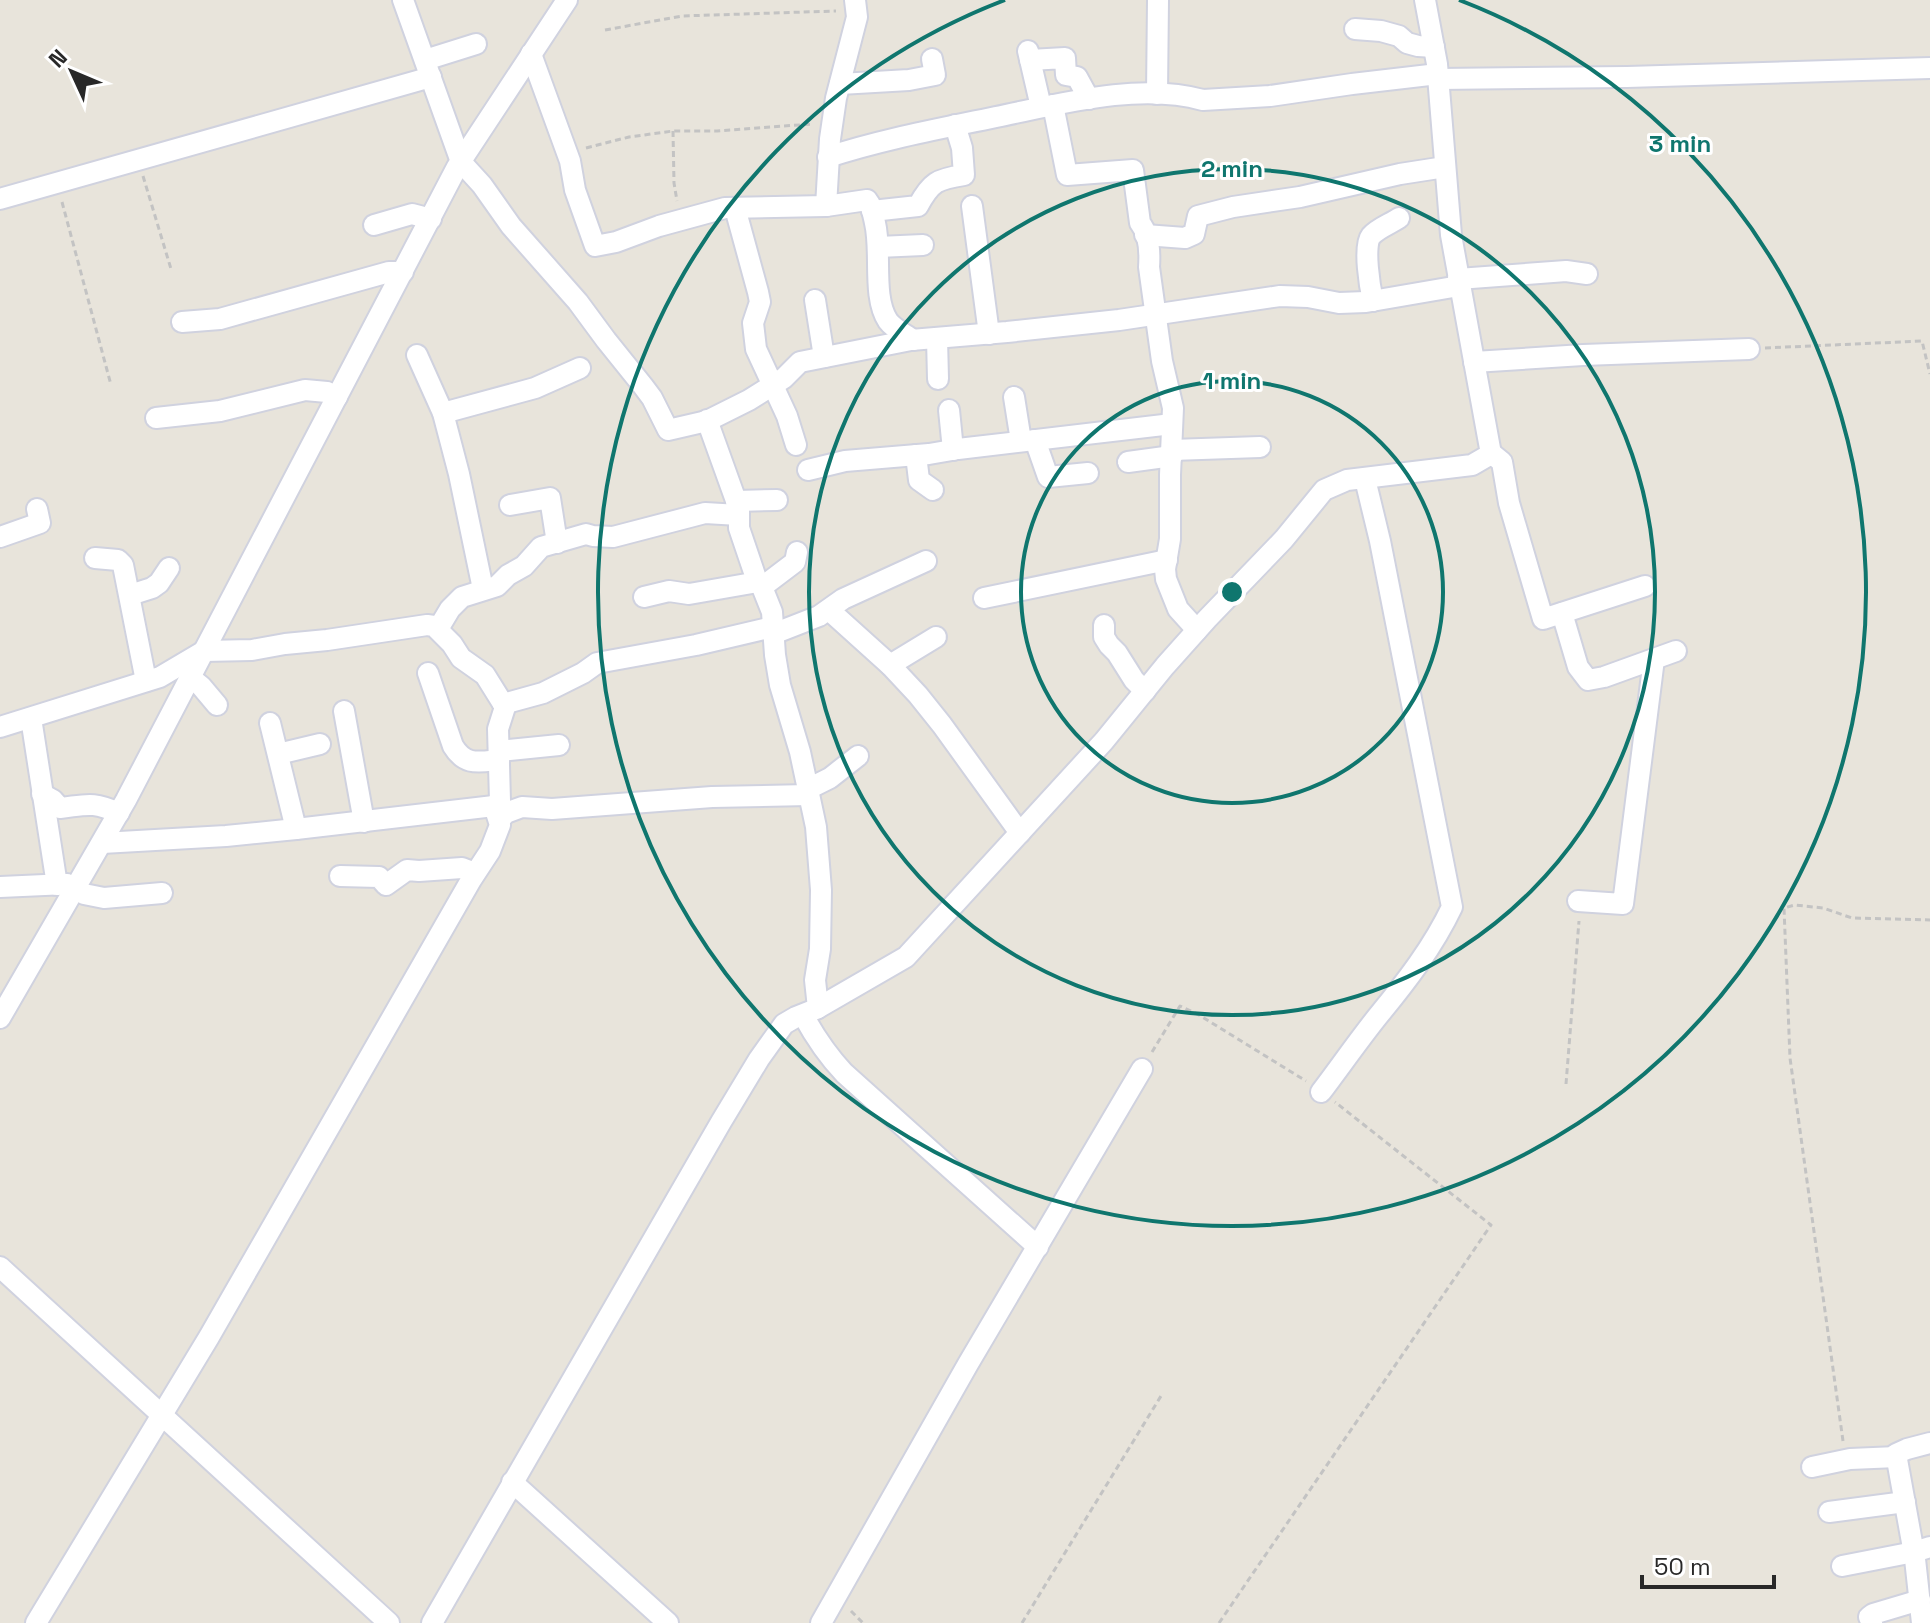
<svg xmlns="http://www.w3.org/2000/svg" width="1930" height="1623" viewBox="0 0 1930 1623" font-family="'Space Grotesk',sans-serif">
<style>
.lines{fill:none;stroke-linecap:round;stroke-linejoin:round}
.minor-casing{stroke:#d0d2df;stroke-width:24}
.path{stroke:#c3c3c3;stroke-width:3;stroke-dasharray:6 4;stroke-linecap:butt}
.minor{stroke:#fff;stroke-width:20}
.ring{fill:none;stroke:#0f766e;stroke-width:4}
.centre{fill:#0f766e;stroke:#fff;stroke-width:4}
.ring-label{font-size:24px;text-anchor:middle;font-weight:bold;fill:#0f766e;stroke:#fff;stroke-width:6;stroke-linejoin:round;paint-order:stroke}
</style>
<rect width="100%" height="100%" fill="#e8e4db"/>
<g class="lines">
<defs>
<g id="minor">
<path d="M403,0L461,162L482,185L511,226L578,302L606,340L643,386L652,398L668,430L707,421L749,400L784,378L800,362L911,340L1007,332L1119,320L1280,296L1308,297L1339,303L1366,302L1459,286"/>
<path d="M1355,29L1381,31L1399,36L1407,43L1418,46L1434,47"/>
<path d="M1028,51L1041,107"/>
<path d="M531,54L570,161L575,190L595,246L616,242L659,226L725,208L826,206L867,200C872,206 873,214 875,223C882,252 872,297 888,321C894,329 905,334 913,340"/>
<path d="M425,60L476,44"/>
<path d="M1030,60L1065,58L1066,75L1077,77L1089,99"/>
<path d="M1438,79L1627,77L1930,68"/>
<path d="M840,84L909,80L935,75L932,59"/>
<path d="M1157,94L1158,0"/>
<path d="M1053,105L1067,175L1133,170L1140,223C1149,234 1150,253 1149,267L1162,361L1173,408L1170,475V539L1165,569L1166,579L1178,609L1197,630"/>
<path d="M828,157C883,139 939,129 996,117C1060,104 1138,82 1203,100L1270,96L1352,84L1438,74"/>
<path d="M0,199L431,77"/>
<path d="M826,206L830,139L836,98L857,17L855,0"/>
<path d="M972,206L989,334"/>
<path d="M735,208L758,292L760,302L753,323L756,349L787,416L796,445"/>
<path d="M872,211L918,206C931,182 937,179 964,175L962,148L955,125"/>
<path d="M374,225L412,214L431,219"/>
<path d="M1145,235L1185,238L1194,234L1198,216L1233,207L1300,197L1400,174L1445,167"/>
<path d="M878,247L923,245"/>
<path d="M1458,279L1566,271L1587,274"/>
<path d="M815,300L824,357"/>
<path d="M1373,301C1370,288 1363,246 1371,236C1378,228 1390,224 1399,218"/>
<path d="M182,322L220,319L389,272H403"/>
<path d="M937,338L938,379"/>
<path d="M417,355L443,413L459,474L483,589"/>
<path d="M1474,362L1583,355L1749,349"/>
<path d="M1014,397L1021,441"/>
<path d="M949,410L953,450"/>
<path d="M443,413L535,388L580,368"/>
<path d="M156,418L220,411L305,390L327,392L337,397"/>
<path d="M707,420L739,509V528L757,581L762,587L772,612L775,655L780,685L800,752L816,827L821,890L820,949L815,980L818,1008"/>
<path d="M1035,440L1048,477L1088,473"/>
<path d="M1172,450L1260,447"/>
<path d="M1491,453L1502,462L1509,503L1543,619L1645,586"/>
<path d="M916,455L919,480L933,490"/>
<path d="M1128,462L1172,456"/>
<path d="M808,470L845,461L929,454L958,449L1172,424"/>
<path d="M736,501L777,500"/>
<path d="M510,505L550,498L557,543"/>
<path d="M0,537L40,523L37,509"/>
<path d="M95,558L118,560L123,565L146,681"/>
<path d="M762,587L795,562L797,552"/>
<path d="M130,595L152,588L159,583L169,568"/>
<path d="M644,597L669,591L689,594L758,582"/>
<path d="M984,598L1167,560"/>
<path d="M829,610L890,665L918,695L942,725L1020,833"/>
<path d="M1562,613L1578,667L1588,680L1604,677L1676,651"/>
<path d="M1104,625V637L1109,645L1117,653L1134,680L1145,691"/>
<path d="M438,629L450,609L462,597L497,586L508,575L524,566L541,547L586,534L593,536L613,537L705,513L739,515"/>
<path d="M773,634L819,616L843,599L926,561"/>
<path d="M890,665L936,637"/>
<path d="M428,673L453,746C465,766 478,762 499,760"/>
<path d="M191,678L201,686L217,705"/>
<path d="M503,704L543,693L583,673L597,663L696,645L773,627"/>
<path d="M344,711L364,822"/>
<path d="M31,718L57,885"/>
<path d="M270,723L296,829"/>
<path d="M0,727L160,677L204,651L252,650L285,644L327,640L427,625L434,626L452,644L461,658L485,675L505,707L498,729L500,801L494,806"/>
<path d="M499,751L559,745"/>
<path d="M278,754L320,744"/>
<path d="M808,789L830,778L858,756"/>
<path d="M42,794L53,800L60,808C87,805 92,801 119,813"/>
<path d="M499,820L506,813L522,807L552,809L712,797L809,795"/>
<path d="M340,876L379,877L386,885L407,870L419,871L462,868L475,873"/>
<path d="M0,887L67,884L84,894L104,898L162,893"/>
<path d="M1578,901L1623,904L1654,659"/>
<path d="M803,1015C815,1037 827,1055 844,1073L1038,1247"/>
<path d="M0,1018L126,800L457,167L567,0"/>
<path d="M1321,1092C1340,1067 1358,1041 1378,1016C1406,982 1433,947 1452,907L1380,541L1365,479"/>
<path d="M0,1267L389,1623"/>
<path d="M1812,1467L1850,1459L1897,1457"/>
<path d="M512,1482L668,1623"/>
<path d="M1829,1512L1905,1502"/>
<path d="M1842,1566L1914,1552L1930,1547"/>
<path d="M36,1623L209,1337L471,880L490,851L500,825L494,806L296,829L226,836L102,843"/>
<path d="M432,1623L721,1122L759,1059L784,1024L796,1017L816,1009L906,957L1104,741L1165,666L1207,619L1284,539L1324,490L1347,480L1472,465L1491,454L1451,235L1437,64L1425,0"/>
<path d="M821,1623L968,1364L1142,1069"/>
<path d="M1872,1623L1869,1617L1873,1614L1920,1600"/>
<path d="M1922,1623L1915,1559L1896,1454L1907,1449L1930,1443"/>
</g>
</defs>
<!-- minor casing -->
<use href="#minor" class="minor-casing"/>
<!-- path -->
<g class="path">
<path d="M605,30L682,16L836,11"/>
<path d="M673,131L674,183L677,201"/>
<path d="M586,148L629,137L673,131H717L812,124"/>
<path d="M143,176L171,269"/>
<path d="M62,202L111,385"/>
<path d="M1765,348L1922,341L1930,374"/>
<path d="M1152,1052L1180,1006L1199,1015L1306,1081"/>
<path d="M1566,1084L1579,921"/>
<path d="M1843,1441L1790,1058L1784,908L1795,905L1823,908L1852,918L1930,920"/>
<path d="M851,1611L863,1623"/>
<path d="M1022,1623L1161,1396"/>
<path d="M1219,1623L1491,1225L1335,1102"/>
</g>
<!-- minor -->
<use href="#minor" class="minor"/>
</g>
<!-- distance rings -->
<g class="ring">
<circle cx="1232" cy="592" r="211"/>
<circle cx="1232" cy="592" r="423"/>
<path d="M1459 0A634 634 0 1 1 1005 0"/>
</g>
<circle cx="1232" cy="592" r="12" class="centre"/>
<g class="ring-label">
<text x="1680" y="152">3 min</text>
<text x="1232" y="177">2 min</text>
<text x="1232" y="389">1 min</text>
</g>
<!-- north arrow -->
<g transform="translate(72 72) rotate(314)" stroke="#ffffff" stroke-width="6" paint-order="stroke">
<path d="M0-6L14 30L0 20L-14 30Z" fill="#282828"/>
<text y="-12" font-size="22" font-weight="bold" text-anchor="middle" fill="#282828">N</text>
</g>
<!-- scale -->
<path d="M1642 1575v12h132v-12" fill="none" stroke="#282828" stroke-width="4"/>
<text x="1654" y="1575" font-size="24" fill="#282828" stroke="#ffffff" stroke-width="6" paint-order="stroke">50 m</text>
</svg>
